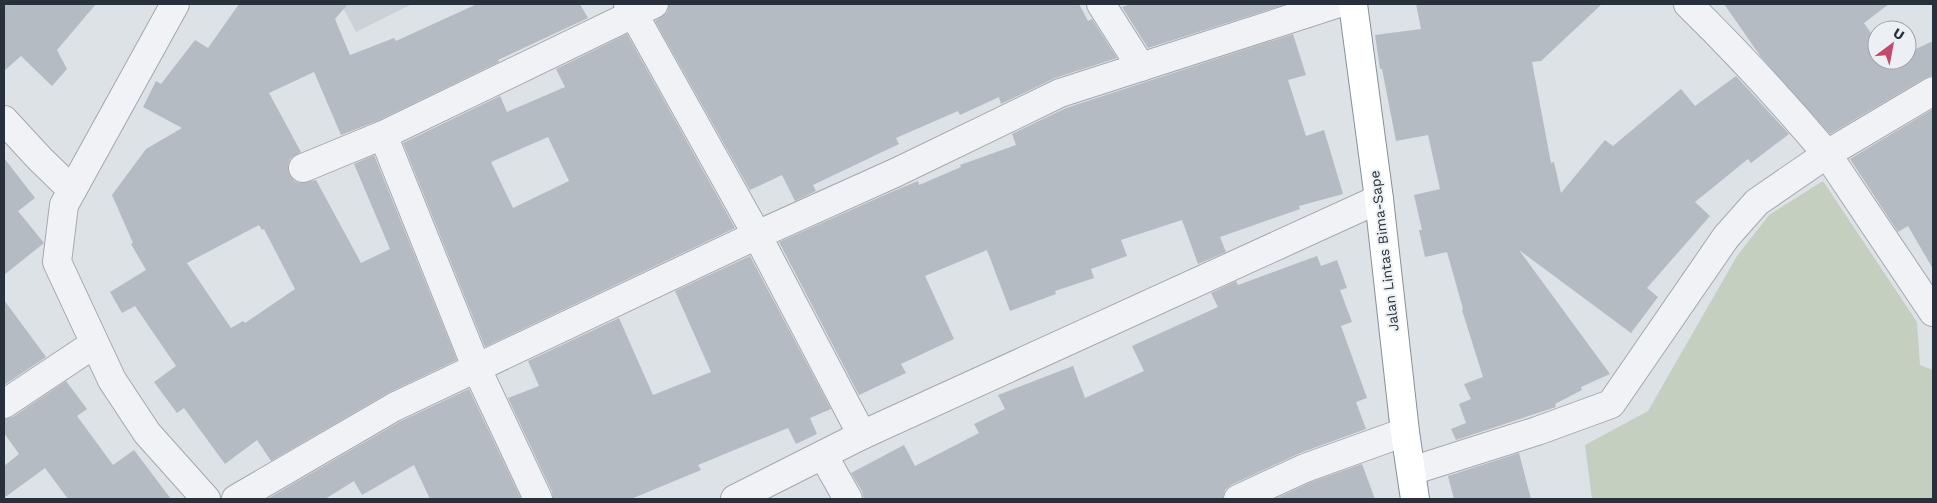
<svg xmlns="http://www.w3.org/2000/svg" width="1937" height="503" viewBox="0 0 1937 503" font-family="'Work Sans',sans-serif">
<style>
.built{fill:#ccd1d7}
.green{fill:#c5cfbf}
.building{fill:#b5bbc2;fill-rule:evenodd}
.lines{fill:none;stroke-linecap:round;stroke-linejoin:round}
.minor-casing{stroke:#a3a9af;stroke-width:30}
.tertiary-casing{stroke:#a3a9af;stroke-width:30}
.trunk-casing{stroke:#86919b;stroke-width:30}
.minor{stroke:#f0f2f5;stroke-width:28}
.tertiary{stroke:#f0f2f5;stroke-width:28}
.trunk{stroke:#fff;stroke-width:28}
.labels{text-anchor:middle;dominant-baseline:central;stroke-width:4;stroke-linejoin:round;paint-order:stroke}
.street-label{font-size:14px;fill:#28313b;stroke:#ecf0f4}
</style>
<rect width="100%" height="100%" fill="#dde2e6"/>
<!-- built -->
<path class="built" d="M341,4H412L356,32Z"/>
<!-- green -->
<path class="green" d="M1823,181L1917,322L1920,365L1933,370V499H1592L1585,445L1648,411L1737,256L1769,215Z"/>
<!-- building -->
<g class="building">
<path d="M4,4H96L57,50L67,69L52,86L21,56L4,71Z"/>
<path d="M239,4H348L335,19L350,55L394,38L396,41L477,4H580L588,18L498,60L499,62L377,121L341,135L314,72L269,93L301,152L290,159L288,166L289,174L294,181L300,183L316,180L361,263L390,249L354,164L374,155L457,360L386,394L271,461L257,440L225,464L184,408L177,413L154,382L176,366L135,306L122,313L110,292L146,270L131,244L133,243L112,195L146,149L182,128L143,107L156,81L161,84L195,40L208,48ZM259,225L262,230L264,229L295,289L245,323L243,321L231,328L187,263Z"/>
<path d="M669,4H1079L1088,21L1092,19L1117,58L1055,78L1001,104L999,97L960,115L958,111L896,138L899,144L813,185L816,191L795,201L782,175L750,190L655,21L667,13Z"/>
<path d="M1131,4H1283L1284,5L1148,48L1122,7Z"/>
<path d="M1416,4H1602L1541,61L1532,62L1551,163L1554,162L1561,193L1605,140L1613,146L1681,89L1695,106L1736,76L1789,134L1751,163L1748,159L1695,202L1710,216L1647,288L1658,297L1631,333L1519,250L1610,374L1581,387L1582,390L1555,404L1556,407L1456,440L1451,429L1466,423L1459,404L1471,399L1464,384L1483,377L1462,310L1463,309L1447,252L1425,257L1419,230H1422L1414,195L1440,189L1428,135L1396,141L1382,69H1380L1375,35L1421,29Z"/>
<path d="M1724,4H1889L1864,23L1877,42V60H1889L1890,62L1907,60V53L1933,41V75L1925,78L1830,134L1761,57Z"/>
<path d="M627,34L735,228L485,347L403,143L500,96L507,112L565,87L556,69ZM548,137L569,181L513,208L491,162Z"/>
<path d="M1293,34L1306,75L1288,80L1306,136L1324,130L1343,194L1299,206L1300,209L1220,237L1226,252L1198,264L1182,220L1121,240L1127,256L1091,269L1094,278L1055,291L1056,294L1010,311L987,250L925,276L954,339L901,364L906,373L859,395L779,242L896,190L918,181L919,185L961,167L960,165L1016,145L1012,134L1066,108Z"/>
<path d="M1933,109V269L1908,226L1898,232L1850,159Z"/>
<path d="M4,158L35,198L18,211L44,243L4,275Z"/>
<path d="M750,256L831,409L810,418L817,434L796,444L788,428L698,465L701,470L631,499H553L552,492L508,398L539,386L528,361L619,318L653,395L711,372L675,291Z"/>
<path d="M1317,256L1321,266L1337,260L1347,288L1340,290L1352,322L1341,326L1367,398L1356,402L1366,429L1300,453L1231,485L1225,490L1223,499H864L862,491L851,473L904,445L915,466L979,433L974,424L1005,409L998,395L1073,366L1085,398L1144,371L1132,346L1218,307L1211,293L1236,281L1238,285Z"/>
<path d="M4,300L46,357L4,385Z"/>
<path d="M66,381L87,409L77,416L113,465L134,450L171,499H68L45,468L4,498V466L19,454L4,433V419L13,417Z"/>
<path d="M469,389L521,499H430L414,465L362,495L354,481L325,499H267L401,421Z"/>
<path d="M1519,453L1531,499H1454L1448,476Z"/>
<path d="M1362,464L1375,499H1275L1311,482Z"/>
</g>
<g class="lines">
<defs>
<g id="minor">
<path d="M628,4L757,235L862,435"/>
<path d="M1101,4L1141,67"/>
<path d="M1688,4C1737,52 1783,102 1827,154L1933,91"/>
<path d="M4,120L40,159L72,190"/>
<path d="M303,168L383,135"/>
<path d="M4,404L94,344"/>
<path d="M823,455L848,499"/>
<path d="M1411,471L1537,431L1611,404L1726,237L1757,202L1827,154L1933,312"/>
<path d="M236,499L394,407L757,235L897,172L1060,93L1336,4"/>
<path d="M538,499L477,369L383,135L654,4"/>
<path d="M1238,499L1305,468L1405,432"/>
</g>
<g id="tertiary">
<path d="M175,4L64,205L57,262L112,380L147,433L206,499"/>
<path d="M735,499L862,435L1379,199"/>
</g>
<path id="trunk" d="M1353,4L1379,199L1405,432L1415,499"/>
</defs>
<!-- minor casing -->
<use href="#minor" class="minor-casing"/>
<!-- tertiary casing -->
<use href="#tertiary" class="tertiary-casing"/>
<!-- trunk casing -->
<use href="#trunk" class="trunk-casing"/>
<!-- minor -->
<use href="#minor" class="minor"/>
<!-- tertiary -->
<use href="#tertiary" class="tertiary"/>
<!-- trunk -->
<use href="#trunk" class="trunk"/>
</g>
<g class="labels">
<!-- street labels -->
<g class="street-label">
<text transform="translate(1384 251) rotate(-97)">Jalan Lintas Bima-Sape</text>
</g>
</g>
<!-- border -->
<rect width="1937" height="503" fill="none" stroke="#28313b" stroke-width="10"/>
<!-- north arrow -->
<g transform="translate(1892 45) rotate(32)"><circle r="24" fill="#ecf0f4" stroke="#9ea4aa"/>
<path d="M0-4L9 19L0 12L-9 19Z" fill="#c34a69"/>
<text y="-8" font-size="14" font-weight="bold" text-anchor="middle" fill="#28313b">U</text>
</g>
</svg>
